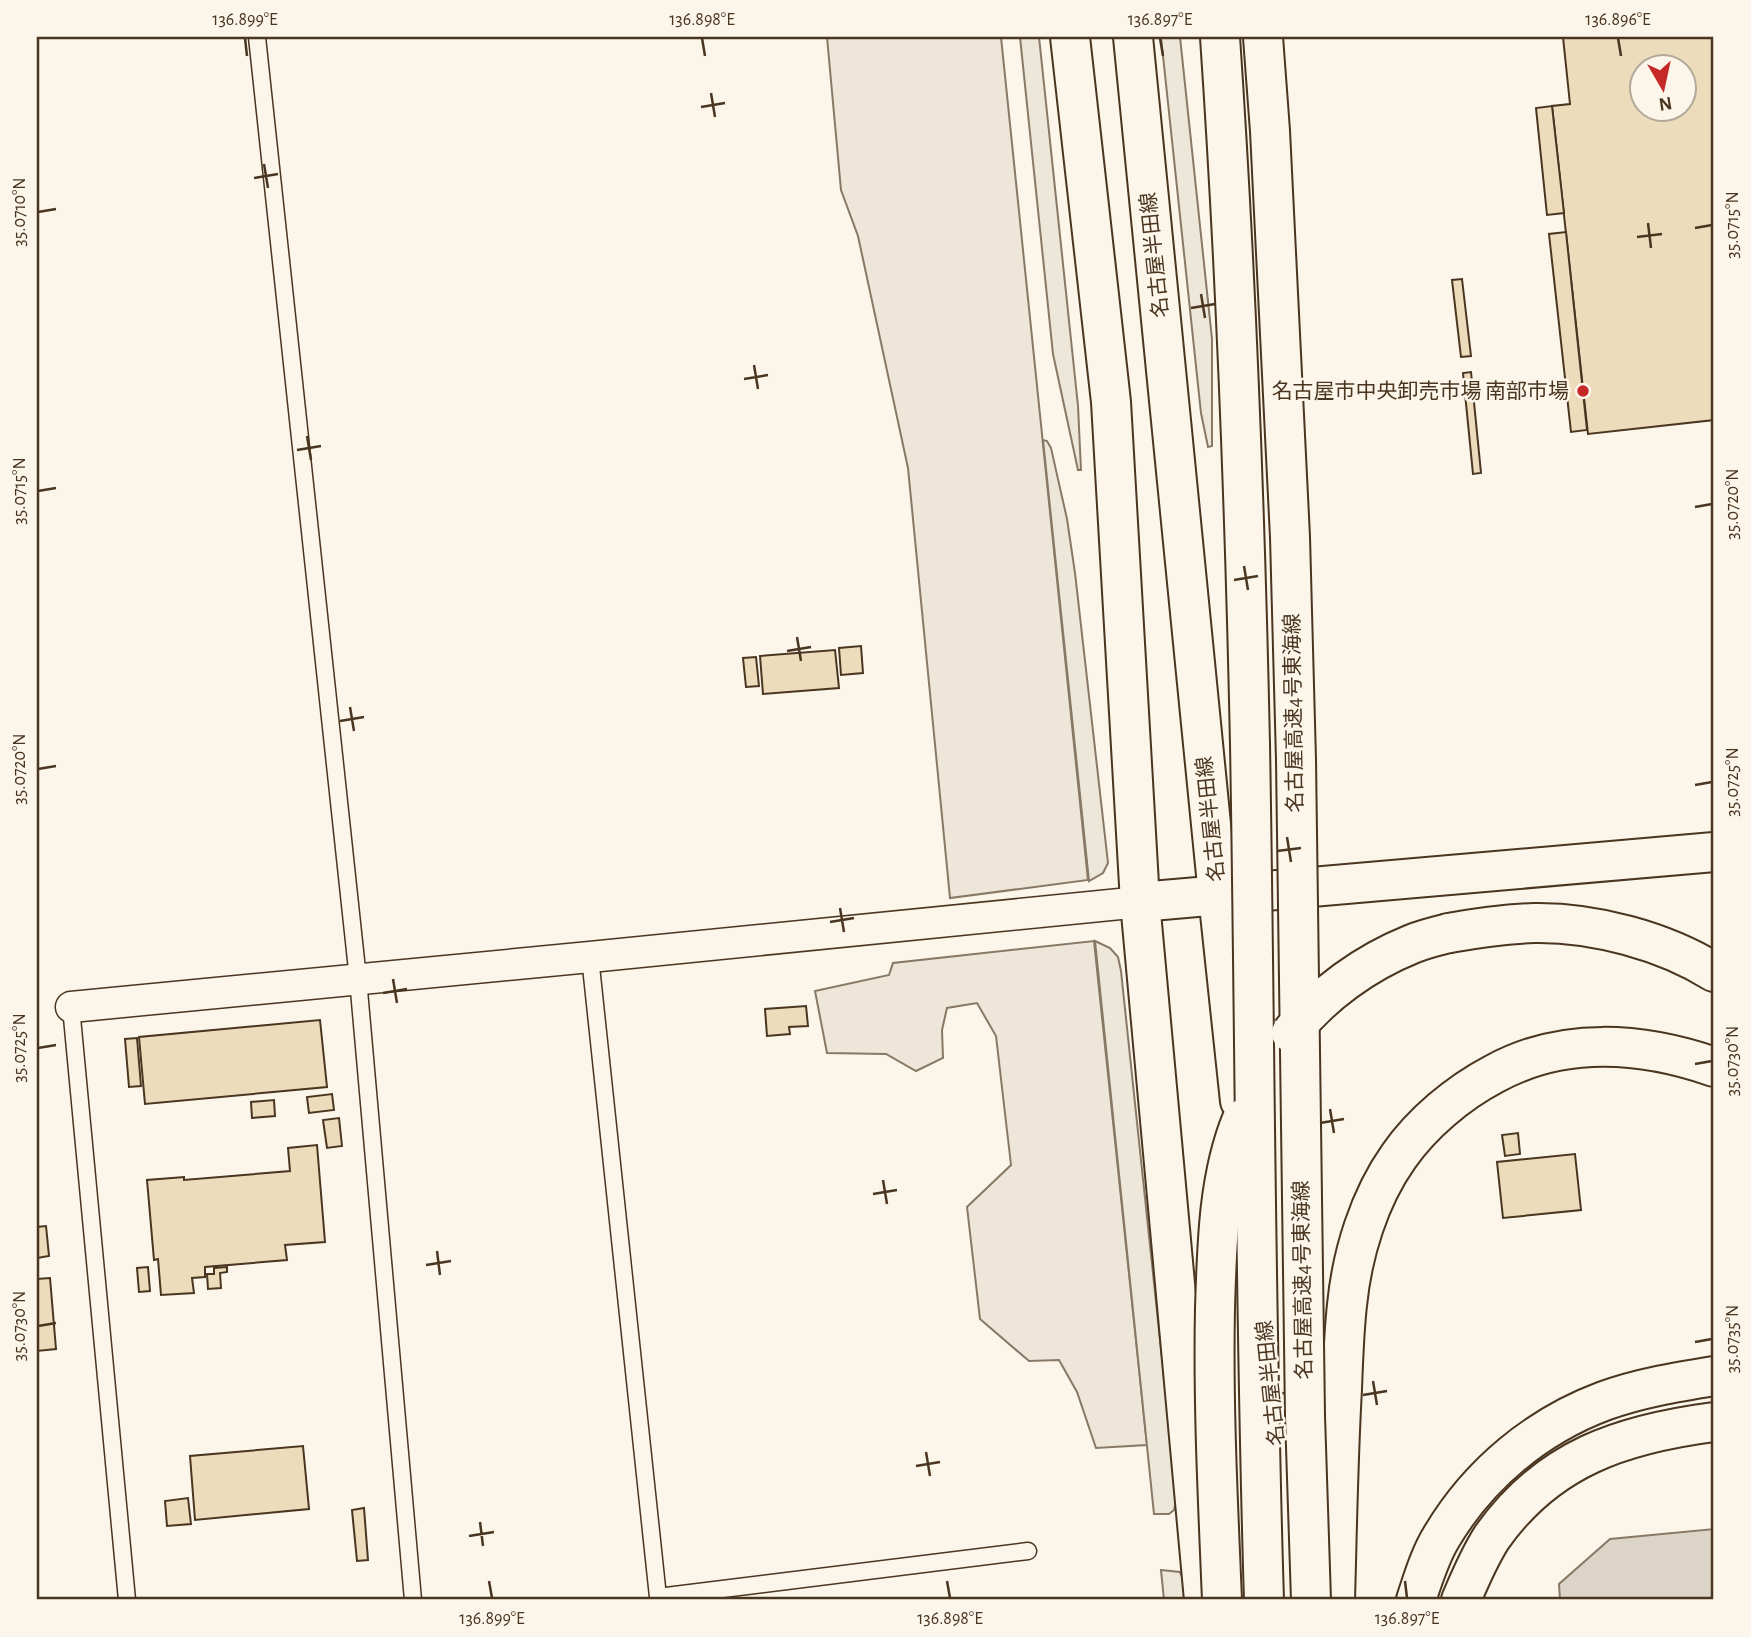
<svg xmlns="http://www.w3.org/2000/svg" width="1751" height="1637" viewBox="0 0 1751 1637" font-family="'Alegreya Sans','Noto Sans JP',sans-serif">
<style>
.green{fill:#ede6d9;stroke:#887966;stroke-width:2}
.parking{fill:#ede7d9;stroke:#887966;stroke-width:2}
.water{fill:#dcd4c6;stroke:#887966;stroke-width:2}
.building{fill:#ecdcbc;stroke:#4a3520;stroke-width:2;fill-rule:evenodd}
.lines{fill:none;stroke-linecap:round;stroke-linejoin:round}
.lane-casing{stroke:#4a3520;stroke-width:19}
.street-casing{stroke:#4a3520;stroke-width:33}
.secondary-casing{stroke:#4a3520;stroke-width:42}
.primary-casing{stroke:#4a3520;stroke-width:42}
.highway-casing{stroke:#4a3520;stroke-width:42}
.lane{stroke:#fbf6e9;stroke-width:16}
.street{stroke:#fbf6e9;stroke-width:30}
.secondary{stroke:#fbf6e9;stroke-width:38}
.primary{stroke:#fbf6e9;stroke-width:38}
.highway{stroke:#fbf6e9;stroke-width:38}
.highway-bridge-casing{stroke:#4a3520;stroke-width:42;stroke-linecap:butt}
.highway-bridge{stroke:#fbf6e9;stroke-width:38}
.ticks{fill:none;stroke:#4a3520;stroke-width:2.5}
.poi-dot{fill:#c62828;stroke:#fbf6e9;stroke-width:2.5}
.labels{text-anchor:middle;dominant-baseline:central;stroke-width:5;stroke-linejoin:round;paint-order:stroke}
.street-label{font-size:21px;fill:#4a3520;stroke:#fbf6e9}
.poi-label{font-size:21px;fill:#4a3520;stroke:#fbf6e9;text-anchor:end}
.neatline{fill:none;stroke:#4a3520;stroke-width:2.5}
.ticks-label{font-size:18px;text-anchor:middle;fill:#4a3520}
</style>
<rect width="100%" height="100%" fill="#fbf6e9"/>
<!-- green -->
<g class="green">
<path d="M827,37H1001L1088,880L950,898L908,468L858,236L841,190Z"/>
<path d="M1094,941L1147,1445L1096,1448L1077,1392L1059,1360L1029,1361L980,1319L967,1207L1011,1165L996,1036L977,1003L947,1008L942,1030L943,1058L916,1071L886,1054L827,1053L815,991L889,975L893,963Z"/>
</g>
<!-- parking -->
<g class="parking">
<path d="M1020,37H1039L1078,406L1081,470H1078L1053,354Z"/>
<path d="M1161,37H1180L1212,339V446L1208,447L1201,413Z"/>
<path d="M1043,440L1047,441L1051,448L1067,519L1075,573L1108,863L1103,873L1089,881Z"/>
<path d="M1095,941L1110,948L1118,957L1121,971L1176,1491V1502L1174,1510L1169,1514H1154Z"/>
<path d="M1161,1570L1180,1572L1183,1579L1185,1600H1164Z"/>
</g>
<!-- water -->
<path class="water" d="M1714,1529V1600H1560L1559,1584L1610,1539Z"/>
<!-- building -->
<g class="building">
<path d="M1563,37H1714V420L1588,434L1552,106L1570,104ZM1642,66H1684V108H1642Z"/>
<path d="M1552,106L1564,213L1547,215L1536,108Z"/>
<path d="M1566,232L1587,430L1571,432L1549,234Z"/>
<path d="M1462,279L1471,356L1461,357L1452,280Z"/>
<path d="M1471,372L1481,473L1473,474L1463,373Z"/>
<path d="M861,646L863,673L841,675L839,648Z"/>
<path d="M835,650L839,688L763,694L760,656Z"/>
<path d="M756,657L759,686L746,687L743,658Z"/>
<path d="M806,1006L808,1026L789,1027L790,1034L767,1036L765,1009Z"/>
<path d="M320,1020L327,1087L145,1104L139,1037Z"/>
<path d="M137,1038L141,1086L129,1087L125,1039Z"/>
<path d="M332,1094L334,1110L309,1113L307,1097Z"/>
<path d="M274,1100L275,1116L252,1118L251,1102Z"/>
<path d="M339,1118L342,1146L327,1148L323,1120Z"/>
<path d="M1518,1133L1520,1154L1505,1156L1502,1135Z"/>
<path d="M317,1145L325,1242L285,1245L287,1260L205,1267V1277L192,1278L194,1293L161,1295L158,1259L154,1260L147,1180L184,1177V1180L290,1171L288,1148Z"/>
<path d="M1575,1154L1581,1210L1503,1218L1497,1162Z"/>
<path d="M46,1226L49,1256L37,1258V1227Z"/>
<path d="M148,1267L150,1291L139,1292L137,1268Z"/>
<path d="M227,1267V1272L220,1273L221,1288L208,1289L207,1274H214V1268Z"/>
<path d="M50,1278L56,1349L37,1351V1279Z"/>
<path d="M303,1446L309,1509L195,1520L190,1456Z"/>
<path d="M188,1498L191,1524L167,1526L165,1501Z"/>
<path d="M364,1508L368,1560L357,1561L352,1510Z"/>
</g>
<g class="lines">
<defs>
<g id="lane">
<path d="M257,37L358,979L413,1600"/>
<path d="M590,957L658,1597L1028,1551"/>
<path d="M71,1007L127,1600"/>
</g>
<path id="street" d="M71,1007L590,957L1140,902"/>
<path id="secondary" d="M1140,902L1714,852"/>
<g id="primary">
<path d="M1070,37L1111,402L1140,902L1204,1600"/>
<path d="M1133,37L1218,895L1240,1101"/>
<path d="M1274,1411L1294,1600"/>
</g>
<g id="highway">
<path d="M1449,933C1477,928 1506,924 1534,923C1594,922 1664,941 1714,972"/>
<path d="M1335,1600C1337,1530 1338,1459 1342,1389C1343,1361 1344,1332 1347,1305C1352,1254 1369,1198 1399,1156C1422,1123 1458,1093 1494,1074C1563,1036 1642,1042 1714,1067"/>
<path d="M1416,1600C1423,1579 1430,1555 1442,1536C1479,1474 1537,1426 1604,1401C1640,1388 1677,1382 1714,1376"/>
<path d="M1461,1600C1470,1579 1479,1557 1492,1537C1548,1458 1622,1434 1714,1422"/>
</g>
</defs>
<!-- lane casing -->
<use href="#lane" class="lane-casing"/>
<!-- street casing -->
<use href="#street" class="street-casing"/>
<!-- secondary casing -->
<use href="#secondary" class="secondary-casing"/>
<!-- primary casing -->
<use href="#primary" class="primary-casing"/>
<!-- highway casing -->
<use href="#highway" class="highway-casing"/>
<!-- lane -->
<use href="#lane" class="lane"/>
<!-- street -->
<use href="#street" class="street"/>
<!-- secondary -->
<use href="#secondary" class="secondary"/>
<!-- primary -->
<use href="#primary" class="primary"/>
<!-- highway -->
<use href="#highway" class="highway"/>
<defs>
<g id="highway-bridge">
<path d="M1220,37C1236,272 1245,508 1250,744C1255,1029 1255,1315 1264,1600"/>
<path d="M1263,37L1270,131L1290,537L1296,760L1305,1416L1311,1600"/>
<path d="M1291,1033C1322,994 1365,963 1412,944C1424,939 1437,936 1449,933"/>
<path d="M1222,1600C1218,1503 1213,1405 1215,1308C1217,1246 1218,1177 1242,1119"/>
</g>
</defs>
<!-- highway-bridge casing -->
<use href="#highway-bridge" class="highway-bridge-casing"/>
<!-- highway-bridge -->
<use href="#highway-bridge" class="highway-bridge"/>
</g>
<!-- ticks -->
<path class="ticks" d="M245,38L247,56M702,38L705,56M1160,38L1163,56M1618,38L1621,56M711,93L715,117M701,107L725,103M264,164L268,188M254,178L278,174M38,212L56,209M1648,223L1651,248M1695,228L1712,225M1637,237L1662,234M1201,294L1205,318M1191,308L1215,304M754,365L758,389M744,379L768,375M307,436L311,460M297,450L321,446M38,491L56,488M1695,507L1712,504M1244,566L1248,590M1234,580L1258,576M797,637L801,661M787,651L811,647M350,707L354,731M340,721L364,717M38,769L56,766M1695,785L1712,782M1287,837L1291,862M1277,851L1301,848M840,908L844,932M830,922L854,918M393,979L397,1003M383,993L407,989M38,1048L56,1045M1695,1064L1712,1061M1330,1109L1334,1133M1320,1123L1344,1119M883,1180L887,1204M873,1194L897,1190M437,1251L440,1275M426,1265L451,1261M38,1326L56,1323M1695,1342L1712,1339M1373,1381L1377,1405M1363,1395L1387,1391M926,1452L930,1476M916,1466L940,1462M480,1522L483,1546M469,1536L494,1532M489,1581L492,1598M947,1581L950,1598M1405,1581L1407,1598"/>
<!-- markers -->
<circle class="poi-dot" cx="1583" cy="391" r="7"/>
<g class="labels">
<!-- street labels -->
<g class="street-label">
<text transform="translate(1155 255) rotate(-96)">名古屋半田線</text>
<text transform="translate(1294 713) rotate(-91)">名古屋高速4号東海線</text>
<text transform="translate(1211 819) rotate(-96)">名古屋半田線</text>
<text transform="translate(1303 1280) rotate(-91)">名古屋高速4号東海線</text>
<text transform="translate(1271 1383) rotate(-96)">名古屋半田線</text>
</g>
<!-- poi labels -->
<g class="poi-label">
<text x="1569" y="391">名古屋市中央卸売市場 南部市場</text>
</g>
</g>
<!-- border -->
<rect width="1751" height="1637" fill="none" stroke="#fbf6e9" stroke-width="77"/>
<!-- north arrow -->
<g transform="translate(1663 88) rotate(171)"><circle r="33" fill="#fbf6e9" stroke="#b4a999" stroke-width="2"/>
<path d="M0-5L12 26L0 18L-12 26Z" fill="#c62828"/>
<text y="-10" font-size="19" font-weight="bold" text-anchor="middle" fill="#4a3520">N</text>
</g>
<rect x="38" y="38" width="1674" height="1560" class="neatline"/>
<g class="ticks-label">
<text x="245" y="25">136.899°E</text>
<text x="702" y="25">136.898°E</text>
<text x="1160" y="25">136.897°E</text>
<text x="1618" y="25">136.896°E</text>
<text transform="translate(19 212) rotate(-90)" y="6">35.0710°N</text>
<text transform="translate(1732 225) rotate(-90)" y="6">35.0715°N</text>
<text transform="translate(19 491) rotate(-90)" y="6">35.0715°N</text>
<text transform="translate(1732 504) rotate(-90)" y="6">35.0720°N</text>
<text transform="translate(19 769) rotate(-90)" y="6">35.0720°N</text>
<text transform="translate(1732 782) rotate(-90)" y="6">35.0725°N</text>
<text transform="translate(19 1048) rotate(-90)" y="6">35.0725°N</text>
<text transform="translate(1732 1061) rotate(-90)" y="6">35.0730°N</text>
<text transform="translate(19 1326) rotate(-90)" y="6">35.0730°N</text>
<text transform="translate(1732 1339) rotate(-90)" y="6">35.0735°N</text>
<text x="492" y="1624">136.899°E</text>
<text x="950" y="1624">136.898°E</text>
<text x="1407" y="1624">136.897°E</text>
</g>
</svg>
